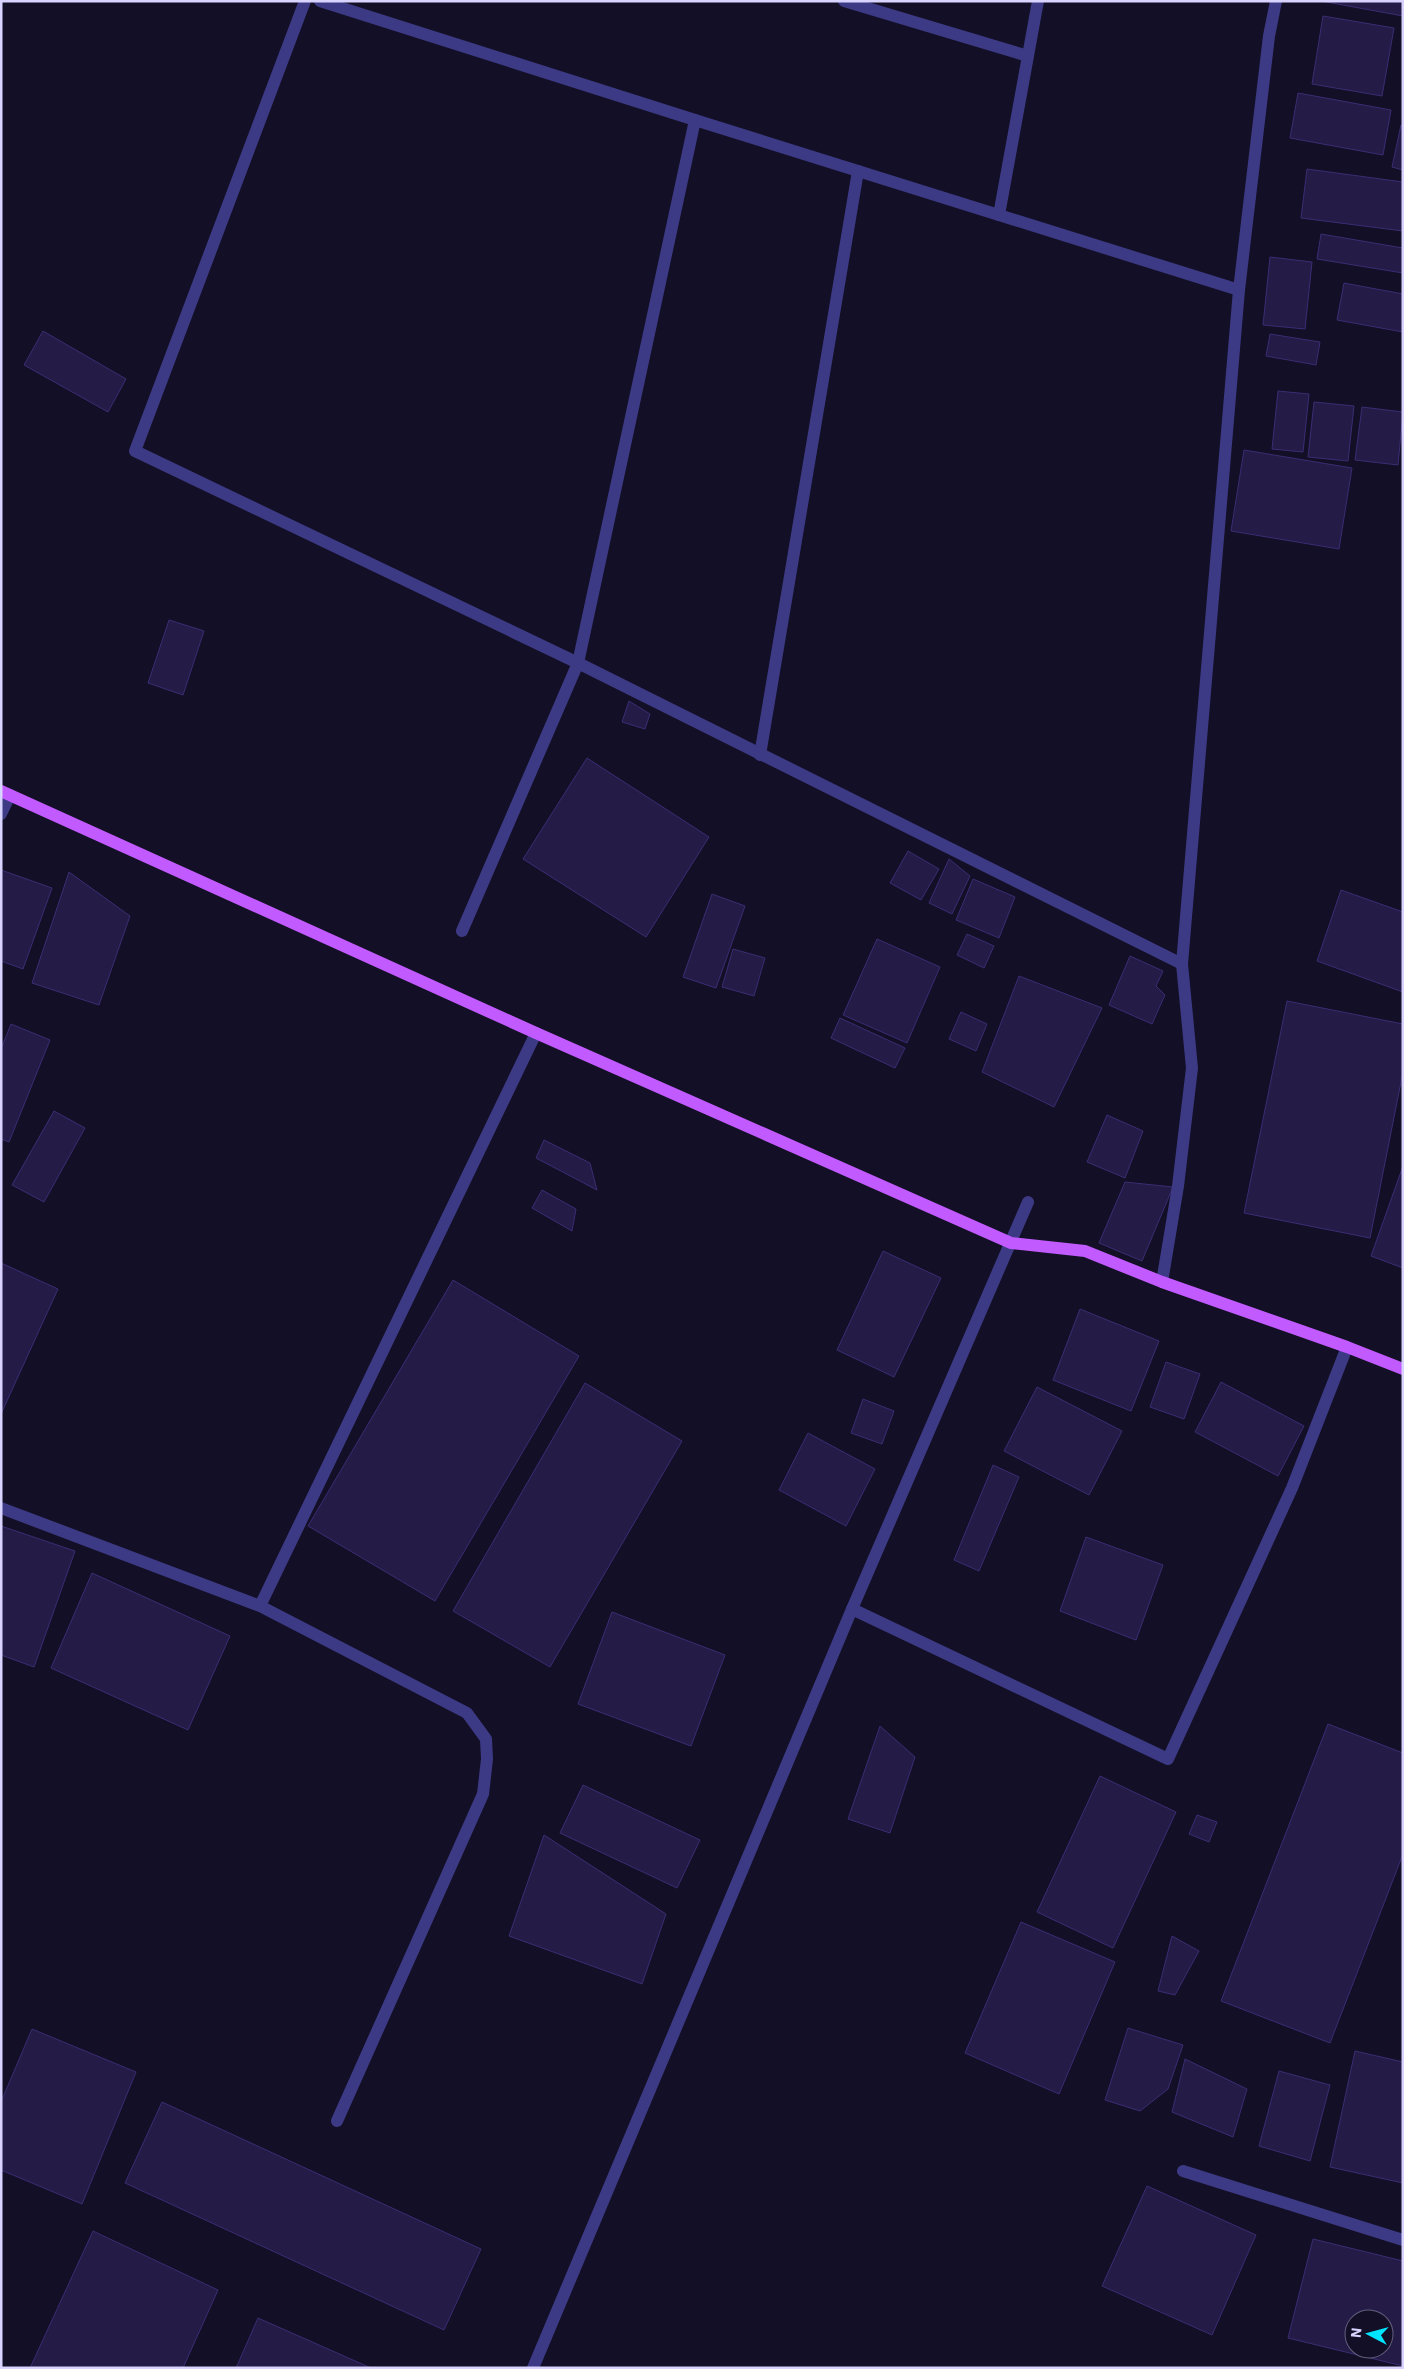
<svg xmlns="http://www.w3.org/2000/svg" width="1404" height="2369" viewBox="0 0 1404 2369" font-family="'IBM Plex Sans',sans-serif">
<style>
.building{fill:#241b47;stroke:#3b2d73;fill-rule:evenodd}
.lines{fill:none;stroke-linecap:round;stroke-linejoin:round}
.minor{stroke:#3d3a85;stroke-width:12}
.major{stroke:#c25bff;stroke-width:12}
</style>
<rect width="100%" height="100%" fill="#130f26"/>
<!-- building -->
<g class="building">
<path d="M1321,1H1403V16Z"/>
<path d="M1323,16L1394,28L1382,96L1312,84Z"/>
<path d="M1298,93L1391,110L1383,155L1290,138Z"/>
<path d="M1401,125H1403V170L1392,167Z"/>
<path d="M1307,169L1403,182V231L1301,218Z"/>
<path d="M1321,234L1403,248V273L1317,259Z"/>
<path d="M1270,257L1312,262L1305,329L1263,325Z"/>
<path d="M1344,283L1403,294V332L1337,320Z"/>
<path d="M43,331L126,379L108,412L24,365Z"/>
<path d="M1270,334L1320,342L1316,365L1266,356Z"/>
<path d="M1278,391L1309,394L1303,452L1272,449Z"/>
<path d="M1314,402L1354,406L1348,461L1308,457Z"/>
<path d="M1362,407L1403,412L1398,465L1355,460Z"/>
<path d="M1244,450L1352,468L1339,549L1231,531Z"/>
<path d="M169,620L204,631L183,695L148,683Z"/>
<path d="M629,701L650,714L645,729L622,722Z"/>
<path d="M587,758L709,837L646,937L523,859Z"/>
<path d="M908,851L939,869L921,900L890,883Z"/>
<path d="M949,859L970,876L952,914L929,903Z"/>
<path d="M1,870L52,888L23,969L1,961Z"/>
<path d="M69,872L130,916L99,1005L32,983Z"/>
<path d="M973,879L1015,897L999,938L956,920Z"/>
<path d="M1341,890L1403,912V992L1317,961Z"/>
<path d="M712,894L745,906L716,988L683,977Z"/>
<path d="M967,934L994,946L984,968L957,955Z"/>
<path d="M877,939L940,967L907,1043L843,1015Z"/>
<path d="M733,949L765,958L754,996L722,987Z"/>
<path d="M1130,956L1163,971L1156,986L1165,995L1152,1024L1109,1005Z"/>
<path d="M1019,976L1102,1008L1054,1107L982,1072Z"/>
<path d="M1287,1001L1403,1024V1072L1370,1238L1244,1213Z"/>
<path d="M961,1012L987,1024L976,1051L949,1039Z"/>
<path d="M840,1018L905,1048L895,1068L831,1038Z"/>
<path d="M11,1024L50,1040L9,1142L1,1139V1049Z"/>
<path d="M54,1111L85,1128L44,1202L12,1185Z"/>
<path d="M1107,1115L1143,1131L1125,1178L1087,1162Z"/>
<path d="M544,1140L590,1163L597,1190L536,1158Z"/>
<path d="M1403,1166V1268L1371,1256Z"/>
<path d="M1125,1182L1173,1187L1142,1261L1099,1243Z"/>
<path d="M542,1190L576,1209L572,1231L532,1208Z"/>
<path d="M883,1251L941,1278L894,1377L837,1350Z"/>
<path d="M1,1263L58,1289L1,1414Z"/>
<path d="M453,1280L579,1356L435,1601L308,1526Z"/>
<path d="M1080,1309L1159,1341L1131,1411L1053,1380Z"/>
<path d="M1166,1362L1200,1374L1184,1419L1150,1407Z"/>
<path d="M1221,1382L1304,1426L1278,1476L1195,1432Z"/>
<path d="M585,1383L682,1441L550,1667L453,1611Z"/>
<path d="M1037,1387L1122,1431L1089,1495L1004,1451Z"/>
<path d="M863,1399L894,1411L882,1444L851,1433Z"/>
<path d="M808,1433L875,1469L846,1526L779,1490Z"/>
<path d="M993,1465L1019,1477L979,1571L954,1560Z"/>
<path d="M1,1526L75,1551L34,1667L1,1655Z"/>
<path d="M1086,1537L1163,1565L1136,1640L1060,1611Z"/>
<path d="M92,1573L230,1636L188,1730L51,1668Z"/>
<path d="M612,1612L725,1655L691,1746L578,1704Z"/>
<path d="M1328,1724L1403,1753V1854L1330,2043L1221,2001Z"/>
<path d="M880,1726L915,1757L890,1833L848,1819Z"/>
<path d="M1100,1776L1176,1812L1113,1948L1037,1912Z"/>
<path d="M583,1785L700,1840L677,1888L560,1833Z"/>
<path d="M1197,1815L1217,1822L1209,1842L1189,1834Z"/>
<path d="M544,1835L666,1914L642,1984L509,1936Z"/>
<path d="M1021,1922L1115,1962L1059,2094L965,2053Z"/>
<path d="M1172,1936L1199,1951L1175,1995L1158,1991Z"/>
<path d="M1128,2028L1183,2045L1168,2089L1140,2111L1105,2100Z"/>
<path d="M32,2029L136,2072L82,2204L1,2170V2102Z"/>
<path d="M1355,2051L1403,2062V2183L1330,2167Z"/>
<path d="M1185,2059L1247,2089L1233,2137L1172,2112Z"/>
<path d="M1279,2071L1330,2085L1310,2161L1259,2146Z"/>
<path d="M162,2102L481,2249L444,2330L125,2183Z"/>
<path d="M1147,2186L1256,2235L1212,2335L1102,2286Z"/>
<path d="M93,2231L218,2290L183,2368H30Z"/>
<path d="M1313,2239L1403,2261V2366L1288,2338ZM1354,2319H1384V2349H1354Z"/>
<path d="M258,2318L371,2368H236Z"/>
</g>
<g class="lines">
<!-- minor -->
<g class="minor">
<path d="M305,1L135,451L578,663L1182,964"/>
<path d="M320,1L695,120L578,663L462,931"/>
<path d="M844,1L1028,56"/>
<path d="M695,120L1239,290"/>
<path d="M999,215L1038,1"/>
<path d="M760,755L858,171"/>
<path d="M1,814L10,795"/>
<path d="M1162,1282L1178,1186L1192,1068L1182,964L1239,290L1269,36L1276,1"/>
<path d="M1,1508L260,1606"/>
<path d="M852,1609L1168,1759L1292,1488L1347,1347"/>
<path d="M337,2121L483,1794L487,1759L486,1739L467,1713L260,1606L536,1033"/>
<path d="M1183,2171L1403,2240"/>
<path d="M533,2368L852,1609L1028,1202"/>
</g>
<!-- major -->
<path class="major" d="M1,791L536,1033L1011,1243L1085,1251L1162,1282L1347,1347L1403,1369"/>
</g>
<!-- border -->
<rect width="1404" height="2369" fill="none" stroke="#d9d4ff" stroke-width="5"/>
<!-- north arrow -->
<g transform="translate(1369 2334) rotate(276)"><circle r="24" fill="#130f26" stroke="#625e7d"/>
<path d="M0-4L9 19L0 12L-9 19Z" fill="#00e5ff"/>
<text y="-8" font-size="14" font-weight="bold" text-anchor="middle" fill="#d9d4ff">N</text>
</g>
</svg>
